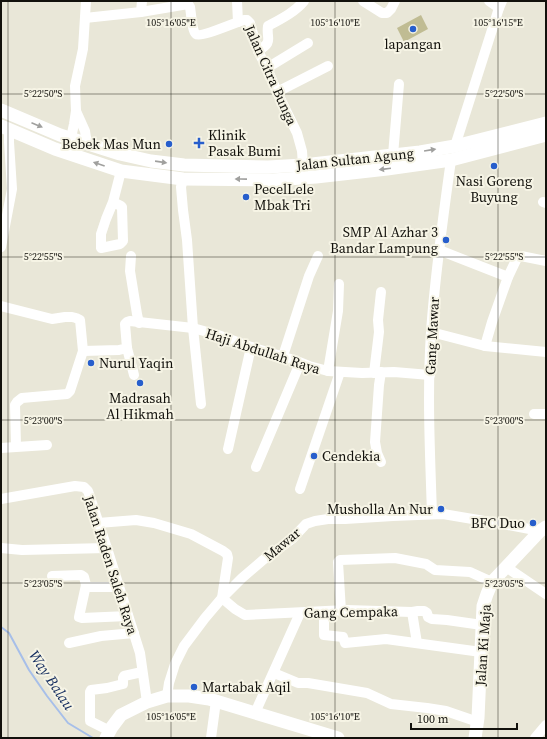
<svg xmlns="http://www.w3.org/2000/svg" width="547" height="739" viewBox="0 0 547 739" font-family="'Source Serif 4',serif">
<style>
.green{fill:#c0bc93}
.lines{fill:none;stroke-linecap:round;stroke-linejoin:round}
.stream{stroke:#a7bfe9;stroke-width:2}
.minor{stroke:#fff;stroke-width:10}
.major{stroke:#fff;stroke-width:13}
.oneway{fill:#a0a09e}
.ticks{fill:none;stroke:#12110c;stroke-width:1;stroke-opacity:0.45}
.poi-dot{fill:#275ecc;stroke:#f6f4e5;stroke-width:1.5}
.labels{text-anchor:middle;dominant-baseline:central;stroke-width:4;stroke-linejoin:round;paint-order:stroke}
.poi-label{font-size:14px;fill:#12110c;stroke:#f6f4e5;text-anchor:start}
.street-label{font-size:14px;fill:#12110c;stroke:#f6f4e5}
.water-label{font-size:15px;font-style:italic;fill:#112a5d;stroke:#f6f4e5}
.ticks-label{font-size:10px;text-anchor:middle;fill:#12110c;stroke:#f6f4e5;stroke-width:4;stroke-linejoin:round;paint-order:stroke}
</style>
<rect width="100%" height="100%" fill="#e9e7d8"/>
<!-- green -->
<path class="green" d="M421,15L428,29L404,42L397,28Z"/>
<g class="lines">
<!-- stream -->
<path class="stream" d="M1,627L9,633L29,670L47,696L68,723L93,738"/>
<!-- minor -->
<g class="minor">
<path d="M237,1L238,22"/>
<path d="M363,1L382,13H387L391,9L395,1"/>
<path d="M489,1L499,8"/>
<path d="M141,12L142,1"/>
<path d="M85,18L141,12L188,4L190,7C191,12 192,31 196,34C201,38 236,22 244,20H247L250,23L258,51L267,68L277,92L297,133L302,151L303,165"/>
<path d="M258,51C274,41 266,40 268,26C281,19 295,12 304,1"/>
<path d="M267,68L308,43"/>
<path d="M277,92L328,66"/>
<path d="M76,111L85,131L87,144"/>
<path d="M71,138L74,124L76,111L75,86L83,49L86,1"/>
<path d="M455,146L499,8L502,1"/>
<path d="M393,155L399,84"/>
<path d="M183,179L181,187L183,210L187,240L193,328L201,404"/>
<path d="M113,202L121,206L122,207L123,241L120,244L101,248V234L106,219L113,202L121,171"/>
<path d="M543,202L546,203"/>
<path d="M1,247L12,189L9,142V129"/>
<path d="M439,250L508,277"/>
<path d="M131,256L130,271L137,314L139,323"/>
<path d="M1,306L52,319L65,317H72L76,318L80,320L83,351L70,391L67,394L22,398L17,402L15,405L16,446"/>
<path d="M431,332L485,346L546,352"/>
<path d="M485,346L492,322L508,277L517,258L521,256L546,261"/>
<path d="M127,348L134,375"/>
<path d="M83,351L119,350L127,348L125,324L127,322L130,321L193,328L218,335L251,347L294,360L309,366L328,371L362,373L394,372L430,375"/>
<path d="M283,356L309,276L318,256"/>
<path d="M328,371L338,311L339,284"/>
<path d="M374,373L379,332L378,320L381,292"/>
<path d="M534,414H546"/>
<path d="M1,448L47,445"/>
<path d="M228,449L251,347"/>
<path d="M381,462L377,453L375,442L379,385L381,372"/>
<path d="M256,467L300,363"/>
<path d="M300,489L340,372"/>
<path d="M1,499L75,486L84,487L88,491L107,548L140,653L147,702"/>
<path d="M432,514C430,453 427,393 431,332C435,274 443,217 451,160"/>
<path d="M98,523L136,520L154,523L191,534L223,551L227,554L228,558L222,598L235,609L245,615L346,610L412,612L418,611H424L427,613L428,617L432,619L447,620L482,625"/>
<path d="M1,548L22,550L107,548"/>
<path d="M506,567L546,594"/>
<path d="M52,576L81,575L84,577L86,585L89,587H119"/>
<path d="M86,585L79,617L82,618L128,616"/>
<path d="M341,611L338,562L340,560L395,558L426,564L435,570L470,572L492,582"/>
<path d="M324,612V635L343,637L345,643L386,639L481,652"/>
<path d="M412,612L417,643"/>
<path d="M69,643L101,636L134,633"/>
<path d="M274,673L298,683H308L367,693L391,704L427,708L446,711L478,722"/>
<path d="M167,696L169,683L175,664L184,646L205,618L222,598L242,578L263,560L292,539L306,524L315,521L328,519H345L393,516L443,514L508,525L540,531"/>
<path d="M255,713L300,613"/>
<path d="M110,731L90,721V692L91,690L107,688L123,684V678L124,676L142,672"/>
<path d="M211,738L216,701"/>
<path d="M535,738L546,725"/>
</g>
<!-- major -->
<g class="major">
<path d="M1,110L60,135L120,154L151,161L184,165L268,167L303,165L420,152L455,146L546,123"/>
<path d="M1,126L55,149L121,171L183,179L273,180L316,177L387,169L451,160L546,135"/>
<path d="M106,738L112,727L121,715L147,702L167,696H189L209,699L338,738"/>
<path d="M475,738L478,718L483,606L487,594L492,582L540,531L546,527"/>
</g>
</g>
<!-- one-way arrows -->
<defs><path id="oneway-solid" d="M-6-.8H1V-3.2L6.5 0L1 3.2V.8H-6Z"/></defs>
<g class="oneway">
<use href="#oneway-solid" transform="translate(37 125) rotate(23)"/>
<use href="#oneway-solid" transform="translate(430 150) rotate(-9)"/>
<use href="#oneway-solid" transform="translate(161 162) rotate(8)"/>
<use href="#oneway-solid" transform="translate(99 164) rotate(-161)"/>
<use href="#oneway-solid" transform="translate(385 169) rotate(173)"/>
<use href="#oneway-solid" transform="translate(241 179) rotate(-179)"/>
</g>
<!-- ticks -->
<path class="ticks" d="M8,1V738M171,1V738M335,1V738M498,1V738M1,94H546M1,257H546M1,420H546M1,583H546"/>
<!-- markers -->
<g class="poi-dot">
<circle cx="413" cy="29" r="4"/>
<path d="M197 137h4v4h4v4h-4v4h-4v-4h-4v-4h4z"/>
<circle cx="169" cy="144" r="4"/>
<circle cx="494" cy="166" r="4"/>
<circle cx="246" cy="197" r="4"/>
<circle cx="446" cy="240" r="4"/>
<circle cx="91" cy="363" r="4"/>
<circle cx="140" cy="383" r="4"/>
<circle cx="314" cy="456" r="4"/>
<circle cx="441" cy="509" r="4"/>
<circle cx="533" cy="523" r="4"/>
<circle cx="194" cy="687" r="4"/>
</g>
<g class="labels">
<!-- poi labels -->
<g class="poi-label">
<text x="413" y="44" text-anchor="middle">lapangan</text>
<text x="208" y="135">Klinik<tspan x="208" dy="16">Pasak Bumi</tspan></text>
<text x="161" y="144" text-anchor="end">Bebek Mas Mun</text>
<text x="494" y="181" text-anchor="middle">Nasi Goreng<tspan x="494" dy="16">Buyung</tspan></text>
<text x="254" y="189">PecelLele<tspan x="254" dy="16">Mbak Tri</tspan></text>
<text x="438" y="232" text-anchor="end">SMP Al Azhar 3<tspan x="438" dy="16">Bandar Lampung</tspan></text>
<text x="99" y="363">Nurul Yaqin</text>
<text x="140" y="398" text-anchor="middle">Madrasah<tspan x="140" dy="16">Al Hikmah</tspan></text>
<text x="322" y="456">Cendekia</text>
<text x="433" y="509" text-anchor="end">Musholla An Nur</text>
<text x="525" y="523" text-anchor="end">BFC Duo</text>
<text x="202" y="687">Martabak Aqil</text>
</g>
<!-- street labels -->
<g class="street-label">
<text transform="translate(271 75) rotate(66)">Jalan Citra Bunga</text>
<text transform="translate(355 159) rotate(-6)">Jalan Sultan Agung</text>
<text transform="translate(432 336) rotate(-87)">Gang Mawar</text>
<text transform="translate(263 351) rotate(18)">Haji Abdullah Raya</text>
<text transform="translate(282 544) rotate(-40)">Mawar</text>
<text transform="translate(111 565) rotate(72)">Jalan Raden Saleh Raya</text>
<text transform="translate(351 612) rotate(-1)">Gang Cempaka</text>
<text transform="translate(483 645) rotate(-86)">Jalan Ki Maja</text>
</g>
<!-- water labels -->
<g class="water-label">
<text transform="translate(52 680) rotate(56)">Way Balau</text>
</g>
</g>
<g class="ticks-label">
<text x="171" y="26">105°16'05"E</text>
<text x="335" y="26">105°16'10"E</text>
<text x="498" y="26">105°16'15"E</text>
<text x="43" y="97">5°22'50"S</text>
<text x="504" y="97">5°22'50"S</text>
<text x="43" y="260">5°22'55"S</text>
<text x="504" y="260">5°22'55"S</text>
<text x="43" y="424">5°23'00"S</text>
<text x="504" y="424">5°23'00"S</text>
<text x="43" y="587">5°23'05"S</text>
<text x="504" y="587">5°23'05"S</text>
<text x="171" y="720">105°16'05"E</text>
<text x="335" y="720">105°16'10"E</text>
</g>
<!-- border -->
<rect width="547" height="739" fill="none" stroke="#12110c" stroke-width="4"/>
<!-- scale -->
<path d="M411 723v6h106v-6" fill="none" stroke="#12110c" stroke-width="2"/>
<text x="417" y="723" font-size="12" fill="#12110c" stroke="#f6f4e5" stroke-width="3" paint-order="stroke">100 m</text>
</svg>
